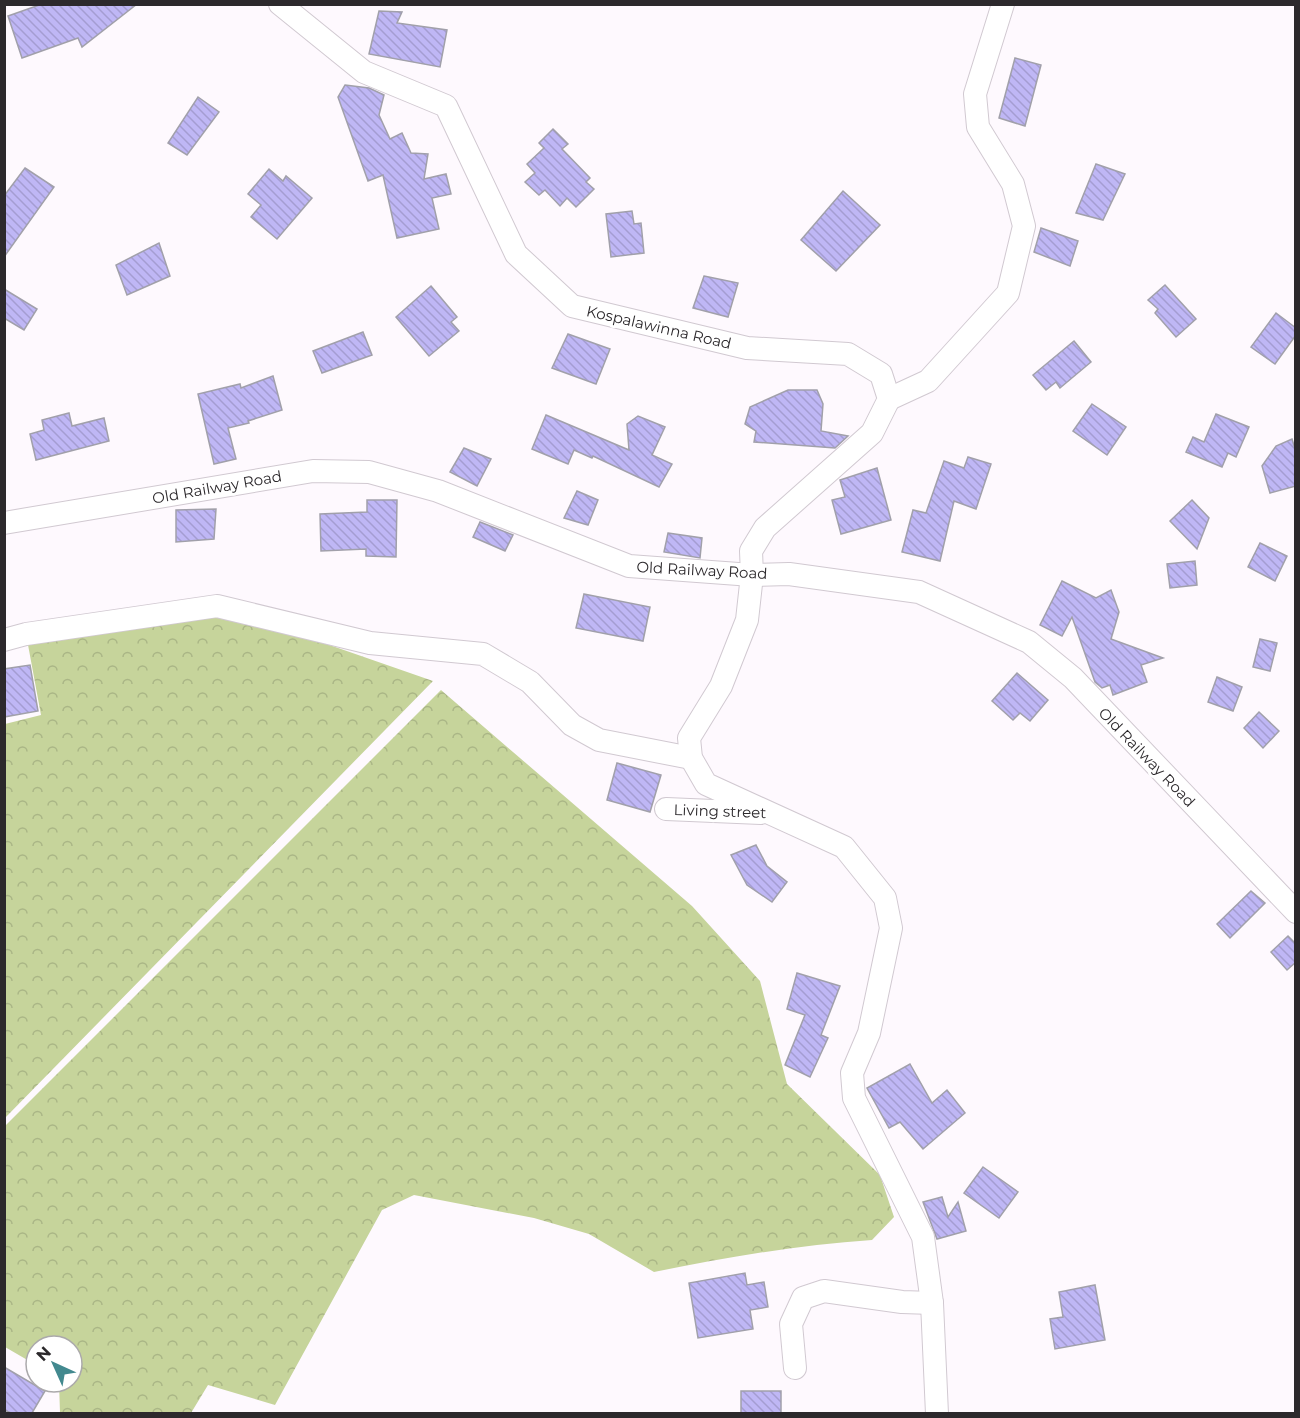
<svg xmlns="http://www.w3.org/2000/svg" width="1300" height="1418" viewBox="0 0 1300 1418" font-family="Montserrat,sans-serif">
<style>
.forest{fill:url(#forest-crowns)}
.building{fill:url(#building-back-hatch);stroke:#a1a0aa;stroke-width:1.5}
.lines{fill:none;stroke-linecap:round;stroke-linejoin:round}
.minor-casing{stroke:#d1c9d1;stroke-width:24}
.minor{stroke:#fff;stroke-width:22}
.labels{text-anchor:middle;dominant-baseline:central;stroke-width:6;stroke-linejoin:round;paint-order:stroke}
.street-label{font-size:15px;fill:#2c292c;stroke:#fff}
</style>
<defs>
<pattern id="forest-crowns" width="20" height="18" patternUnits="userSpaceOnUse" patternTransform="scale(1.5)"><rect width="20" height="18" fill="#c6d49b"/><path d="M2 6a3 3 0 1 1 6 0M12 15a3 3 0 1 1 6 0" fill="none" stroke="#aab686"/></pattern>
<pattern id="building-back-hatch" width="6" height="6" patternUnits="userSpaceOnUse" patternTransform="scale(1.5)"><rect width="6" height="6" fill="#bfb7f5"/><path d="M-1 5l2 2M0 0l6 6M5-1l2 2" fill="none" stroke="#a49dd2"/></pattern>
</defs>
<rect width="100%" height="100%" fill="#fef9fe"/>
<!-- forest -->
<g class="forest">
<path d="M217,606L433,681L5,1118V724L41,715L26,634Z"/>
<path d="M441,690L692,906L760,981L787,1084L880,1175L894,1217L872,1240C799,1245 727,1257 654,1272L589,1234L534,1218L414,1195L382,1210L275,1405L208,1385L191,1413H60L59,1382H72V1346H36V1365L5,1347V1126Z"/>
</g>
<!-- building -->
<g class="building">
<path d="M42,4H137L82,47L78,38L22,58L8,16Z"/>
<path d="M379,11L402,12L397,23L447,30L440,67L369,54Z"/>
<path d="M1015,58L1041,65L1025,126L999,118Z"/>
<path d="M345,85L369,88L384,95L379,115L390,139L402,133L411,153L428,154L424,179L446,174L451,194L432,198L439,229L397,238L383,175L368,181L338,97Z"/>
<path d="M198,97L219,112L187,155L168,143Z"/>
<path d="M553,129L568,144L562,149L590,178L586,182L594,189L576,207L567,198L560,206L545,190L539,195L525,182L535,173L527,164L544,148L539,143Z"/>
<path d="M1096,164L1125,174L1103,220L1076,213Z"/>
<path d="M25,168L54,187L4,257V196Z"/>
<path d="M269,169L283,181L286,176L312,198L277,239L251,217L261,205L248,194Z"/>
<path d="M843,191L880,225L836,271L801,240Z"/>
<path d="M632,211L634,224L641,223L644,253L611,257L606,214Z"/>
<path d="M1041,228L1078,241L1070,266L1034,252Z"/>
<path d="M159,243L170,276L127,295L116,265Z"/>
<path d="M704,276L738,283L728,317L693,308Z"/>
<path d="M1165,285L1196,319L1176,337L1155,313L1158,309L1148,300Z"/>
<path d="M431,286L457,317L451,322L459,331L429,356L396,317Z"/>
<path d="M4,289L37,309L24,330L4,318Z"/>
<path d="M1276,313L1296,328V335L1275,364L1251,347Z"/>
<path d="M363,332L372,355L322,373L313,351Z"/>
<path d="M568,334L610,349L596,384L552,368Z"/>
<path d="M1074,341L1091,362L1060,388L1056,382L1046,390L1033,375Z"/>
<path d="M273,376L282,410L248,421L249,423L228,428L236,459L214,464L198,394L240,384L241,388Z"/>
<path d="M788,390H817L823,404L821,431L848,436L835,448L754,442L756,431L745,424L750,407Z"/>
<path d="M1092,404L1126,427L1107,455L1073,431Z"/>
<path d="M69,413L72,426L104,418L109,441L36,460L30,434L44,430L42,420Z"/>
<path d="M1216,414L1249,427L1236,457L1228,453L1222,467L1186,452L1193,437L1204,442Z"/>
<path d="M546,415L629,450L627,424L638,416L665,427L652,455L672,464L659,487L593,456L592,458L574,450L568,464L532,449Z"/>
<path d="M1292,439L1296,452V486L1270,493L1262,466L1276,446Z"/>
<path d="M464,448L491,459L477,486L450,472Z"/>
<path d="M968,457L991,464L976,509L954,501L940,561L902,552L913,510L926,513L944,461L964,468Z"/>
<path d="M877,468L891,520L841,534L832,500L845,497L840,480Z"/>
<path d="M577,491L598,500L588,525L564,518Z"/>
<path d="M367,500H397L396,557L366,556V549L321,551L320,514L367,512Z"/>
<path d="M1192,500L1209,518L1197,549L1170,521Z"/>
<path d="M216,509L214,539L176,542V510Z"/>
<path d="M480,522L513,535L505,551L473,537Z"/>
<path d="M668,533L702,538L700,558L664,552Z"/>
<path d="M1260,543L1287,556L1275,581L1248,567Z"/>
<path d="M1195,561L1197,585L1170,588L1167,564Z"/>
<path d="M1062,581L1096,598L1111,590L1119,612L1111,639L1163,658L1141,665L1147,682L1113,695L1110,685L1102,688L1095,682L1072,617L1062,636L1040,625Z"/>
<path d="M584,594L650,607L643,641L576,628Z"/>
<path d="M1260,639L1277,643L1270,671L1253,667Z"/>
<path d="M30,665L38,711L4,717V669Z"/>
<path d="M1017,673L1048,700L1030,721L1020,713L1013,720L992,701Z"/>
<path d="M1217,677L1242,687L1233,711L1208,702Z"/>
<path d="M1259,712L1279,731L1263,748L1244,728Z"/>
<path d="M617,763L661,775L650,812L607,800Z"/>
<path d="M756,845L767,866L787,882L772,902L747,885L731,855Z"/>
<path d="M1251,891L1265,903L1230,938L1217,924Z"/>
<path d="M1288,936L1296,944V962L1287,970L1271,952Z"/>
<path d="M797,973L840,986L821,1035L828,1038L810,1077L785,1065L805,1015L787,1009Z"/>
<path d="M910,1064L932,1103L947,1090L965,1113L923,1149L900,1122L889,1128L867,1088Z"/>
<path d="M983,1167L1018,1192L999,1218L964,1193Z"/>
<path d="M942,1197L948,1217L958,1202L966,1231L937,1239L923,1202Z"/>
<path d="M745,1273L747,1285L764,1282L768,1307L750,1310L753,1329L698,1338L689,1283Z"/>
<path d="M1095,1285L1105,1340L1055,1349L1050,1319L1063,1317L1059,1292Z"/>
<path d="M4,1367L45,1391L32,1413H11L4,1410Z"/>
<rect x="741" y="1391" width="40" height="22"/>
</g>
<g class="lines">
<defs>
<g id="minor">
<path d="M280,4L364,72L446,106L516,254L572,306L747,348L848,354L881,374L889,399L872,433L765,528L751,551L752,575L747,620L721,686L689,738L691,758L706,784L844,847L885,898L891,928L869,1033L852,1073L854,1098L923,1237L932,1303L937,1414"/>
<path d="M889,399L928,381L1008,293L1024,226L1013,184L978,127L975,94L1003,4"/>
<path d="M4,523L313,471L369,472L438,491L629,566L752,575L789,574L919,592L1029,642L1073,678L1296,912"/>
<path d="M4,640L26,634L217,606L370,643L483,654L530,682L572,725L599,740L691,758"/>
<path d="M666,809L761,813"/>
<path d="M795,1368L791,1324L803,1298L824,1291L902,1302L932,1303"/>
</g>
</defs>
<!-- minor casing -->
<use href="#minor" class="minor-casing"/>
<!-- minor -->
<use href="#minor" class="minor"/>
</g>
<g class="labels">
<!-- street labels -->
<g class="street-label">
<text transform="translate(659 327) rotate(13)">Kospalawinna Road</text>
<text transform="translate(217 487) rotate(-10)">Old Railway Road</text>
<text transform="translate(702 570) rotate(3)">Old Railway Road</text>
<text transform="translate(1147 757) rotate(46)">Old Railway Road</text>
<text transform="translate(720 811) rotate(2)">Living street</text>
</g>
</g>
<!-- border -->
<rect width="1300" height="1418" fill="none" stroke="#2c292c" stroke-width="12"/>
<!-- north arrow -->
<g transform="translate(54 1364) rotate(315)"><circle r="28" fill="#ffffff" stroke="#aba9ab" stroke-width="1.5"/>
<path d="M0-4.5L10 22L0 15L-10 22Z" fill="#42898f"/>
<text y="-9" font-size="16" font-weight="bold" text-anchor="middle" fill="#2c292c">N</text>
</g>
</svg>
